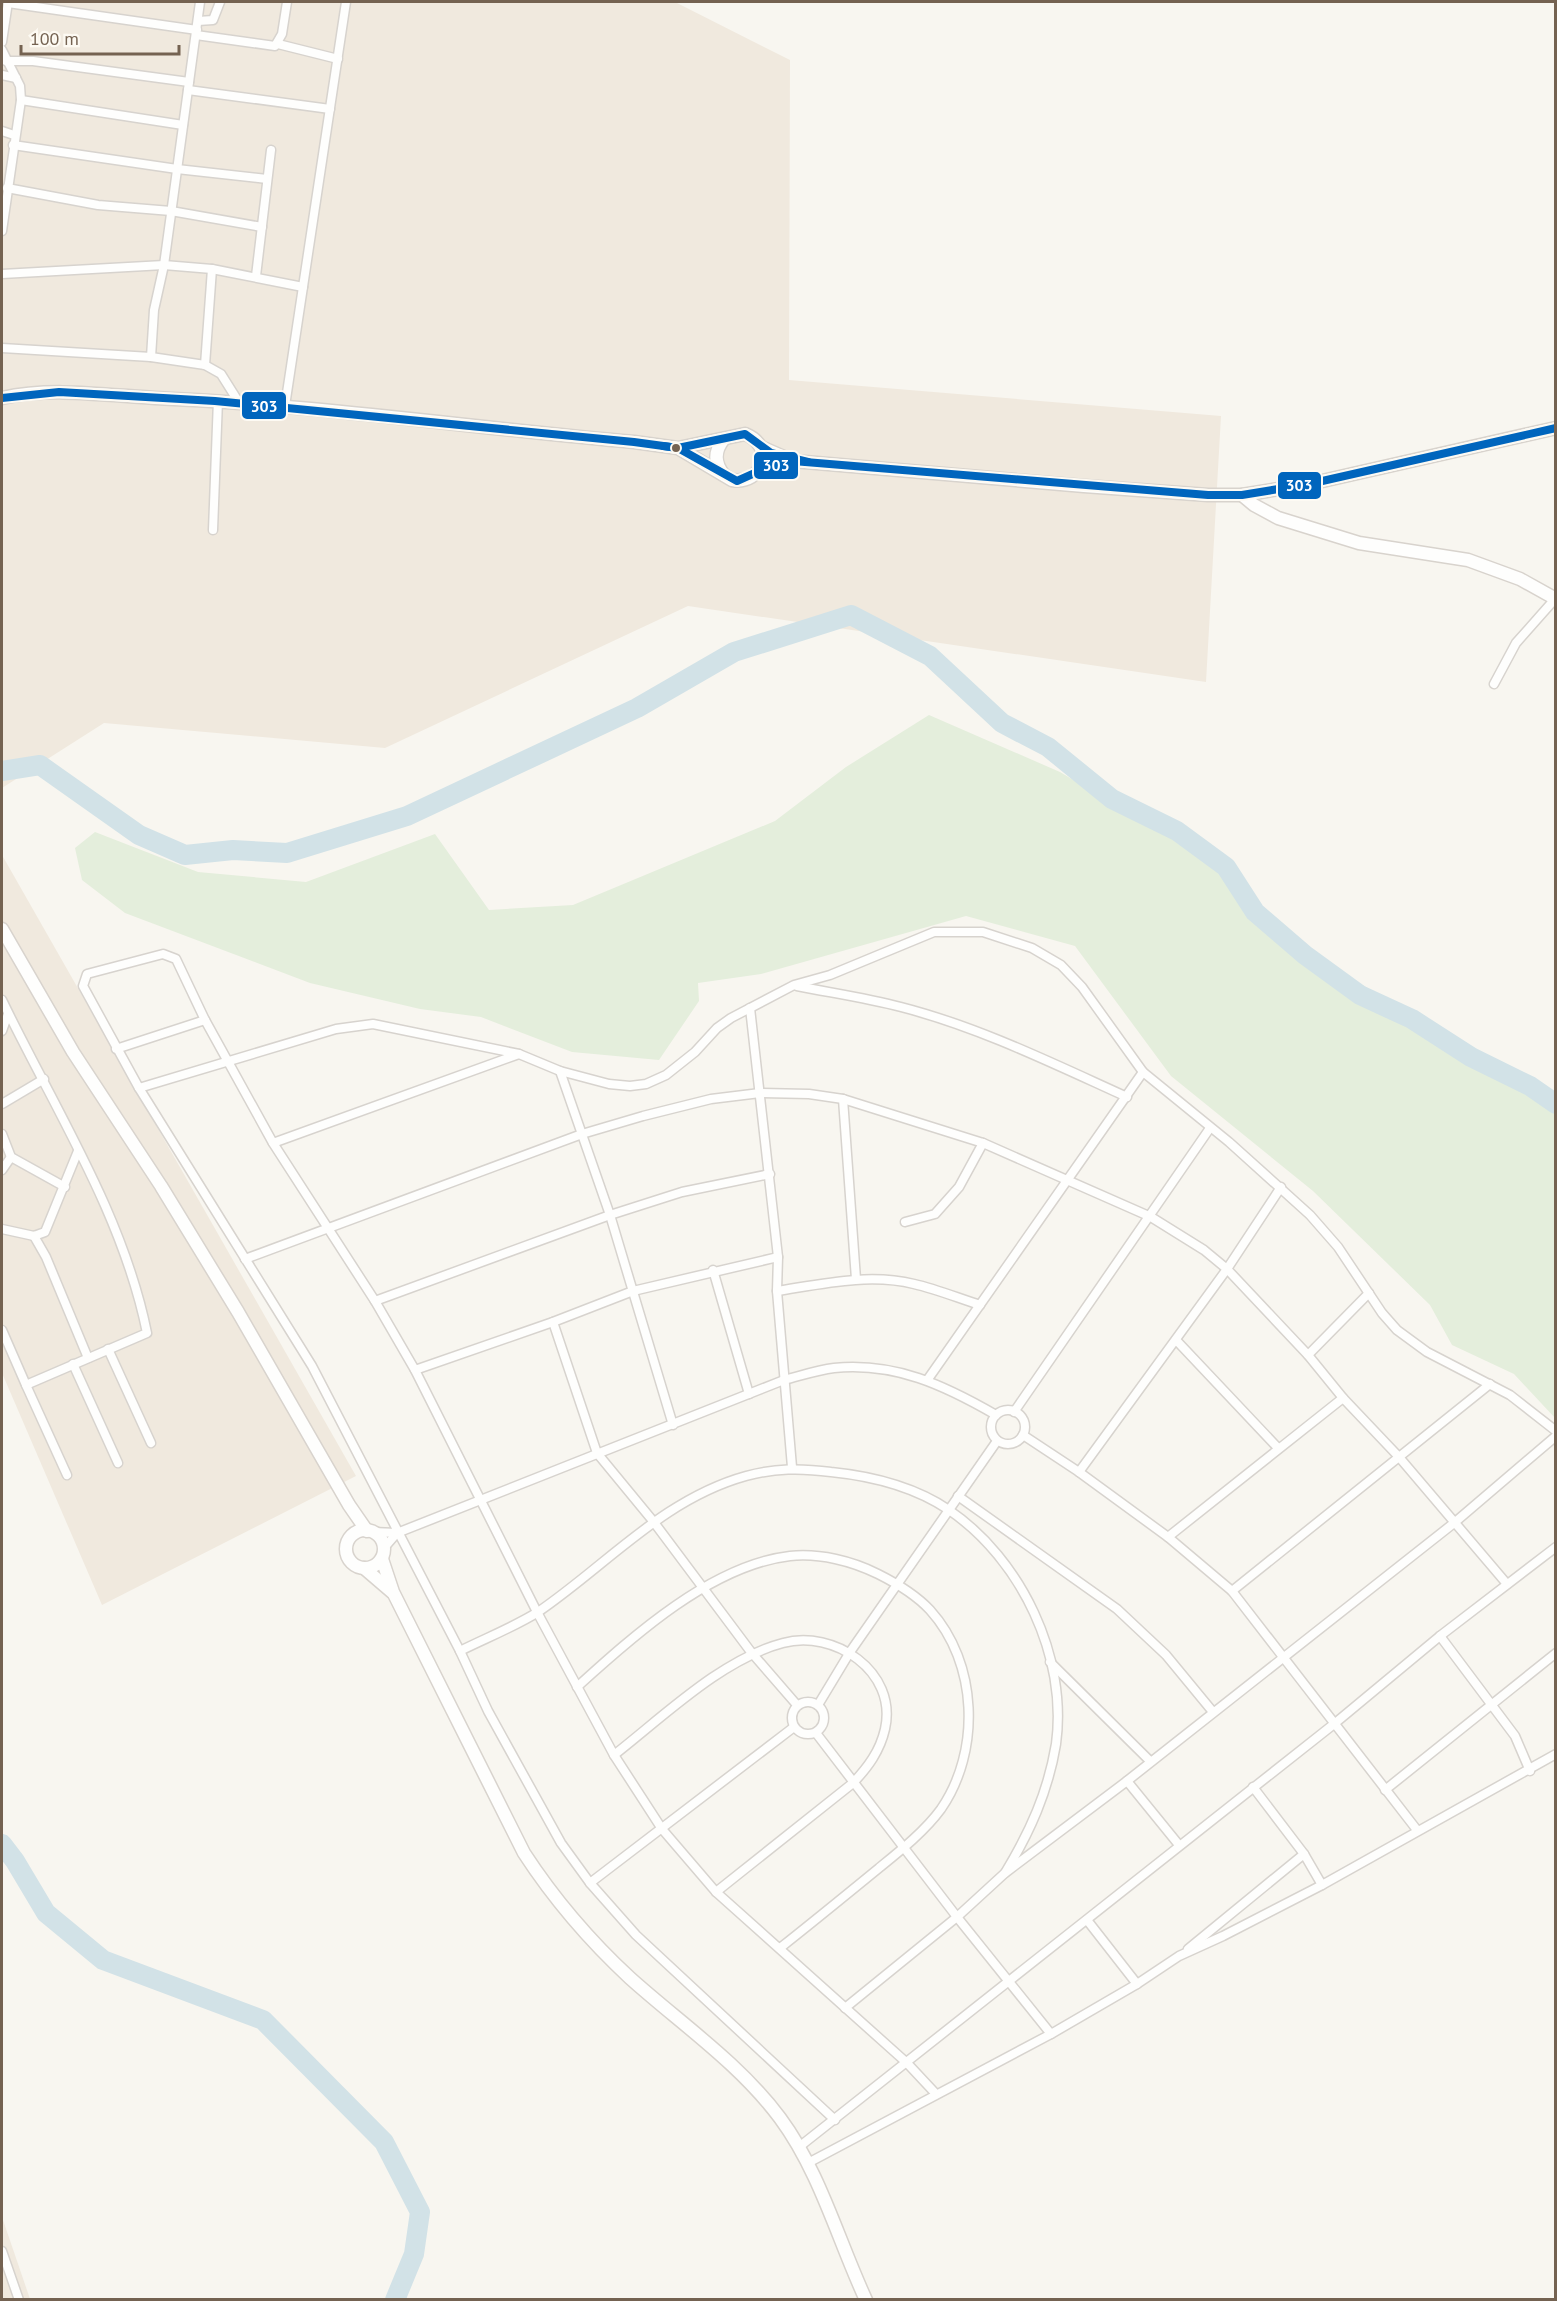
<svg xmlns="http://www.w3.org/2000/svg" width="1557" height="2301" viewBox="0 0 1557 2301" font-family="'PT Sans',sans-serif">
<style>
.residential{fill:#f0e9de}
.green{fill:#e4eedc}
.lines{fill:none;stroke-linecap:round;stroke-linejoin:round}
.river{stroke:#d2e2e7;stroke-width:20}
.street-casing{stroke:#d7d3ce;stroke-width:11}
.secondary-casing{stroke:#d8d3cd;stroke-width:15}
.street{stroke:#fefefd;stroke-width:8}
.secondary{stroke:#fefefd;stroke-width:12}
.bus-1-casing{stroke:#fdfaf3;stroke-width:12}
.bus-1{stroke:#0065bd;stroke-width:8}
.bus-dot{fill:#746251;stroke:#fdfaf3;stroke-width:2}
.line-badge{stroke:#fdfaf3;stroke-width:2}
.badge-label{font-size:16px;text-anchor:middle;font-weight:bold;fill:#fff}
</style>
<rect width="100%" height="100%" fill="#f8f6f0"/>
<!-- residential -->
<g class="residential">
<path d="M2,2H675L790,60L789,380L1221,416L1206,682L688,606L385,748L104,723L2,788Z"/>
<path d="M2,855L356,1476L102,1605L2,1373Z"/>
<path d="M2,2217L30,2299H2Z"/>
</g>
<!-- green -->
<path class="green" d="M929,715L1060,772L1216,865L1328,965L1555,1097V1418L1514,1374L1452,1345L1430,1305L1313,1191L1171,1076L1075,946L966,916L761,974L698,983L699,1001L659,1060L572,1052L481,1017L420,1009L310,983L125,913L82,880L75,848L95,832L198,872L306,882L435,834L489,910L573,905L775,821L846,767Z"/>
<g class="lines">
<!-- river -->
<g class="river">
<path d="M2,771L40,765L139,835L185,855L233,850L287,853L407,816L637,708L734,652L851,615L930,656L1002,723L1048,747L1112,799L1177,831L1226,867L1255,912L1305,955L1360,995L1412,1019L1471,1057L1530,1086L1556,1104"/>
<path d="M2,1844L15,1861L46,1913L103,1960L263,2020L384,2142L420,2212L414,2254L395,2300"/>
</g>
<defs>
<g id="street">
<path d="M8,3L197,30"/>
<path d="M198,21L213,20L220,2"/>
<path d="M196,35L275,46L282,34L287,2"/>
<path d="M2,42L8,2"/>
<path d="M278,44L338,59"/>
<path d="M2,50L20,86L21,100L2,231"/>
<path d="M6,61H33L189,82"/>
<path d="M2,75L16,78"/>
<path d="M188,90L330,109"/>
<path d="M21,100L183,125"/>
<path d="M2,131L14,135"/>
<path d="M13,145L177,169L267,179"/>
<path d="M7,188L98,205L171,211L262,227"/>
<path d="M2,274L164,265L212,269L303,287"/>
<path d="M256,276L271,150"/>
<path d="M2,348L151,357L205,365L221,374L238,401"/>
<path d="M151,357L154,310L164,265L200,2"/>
<path d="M205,365L212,269"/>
<path d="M285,406L346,2"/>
<path d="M213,530L218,400"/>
<path d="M1494,684L1516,643L1555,599"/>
<path d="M797,986C832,993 867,998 901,1007C979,1027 1054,1064 1127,1097"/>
<path d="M2,1000C54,1108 123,1214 147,1333L26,1385L2,1330"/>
<path d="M750,1008L778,1257L777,1291L792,1467"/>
<path d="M2,1031L8,1014"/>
<path d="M116,1049L205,1020"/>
<path d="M560,1071L610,1215L673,1425"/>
<path d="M139,1088L336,1029L373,1024L519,1054L560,1071L609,1084L630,1086L646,1084L666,1075L695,1052L717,1028L731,1018L794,985L830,975L934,932H983L1032,948L1061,965L1082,987L1143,1072L1229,1142L1310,1215L1338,1247L1382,1313L1397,1330L1427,1352L1510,1395L1556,1431"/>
<path d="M843,1099L856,1279"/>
<path d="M2,1104L44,1079"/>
<path d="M2,1134L11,1157L65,1187"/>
<path d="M273,1143L519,1054"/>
<path d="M2,1170L11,1157"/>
<path d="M905,1222L935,1214L959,1187L983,1143"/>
<path d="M2,1229L34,1236L45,1232L78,1151"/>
<path d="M34,1236L46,1257L88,1358"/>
<path d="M245,1259L582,1134L643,1116L711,1099L760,1093L809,1094L843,1099L983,1143L1151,1217L1204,1250L1227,1269L1308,1355L1343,1398L1399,1457L1507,1584"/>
<path d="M713,1270L749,1394"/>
<path d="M777,1291C822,1284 869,1273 914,1284C936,1289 958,1298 980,1305"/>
<path d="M375,1301L610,1215L682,1192L770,1174"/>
<path d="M553,1322L597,1453L653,1521L751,1652L797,1705"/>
<path d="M1176,1340L1278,1448"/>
<path d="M108,1349L151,1443"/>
<path d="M1308,1355L1369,1293"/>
<path d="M73,1364L118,1463"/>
<path d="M415,1370L553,1322L633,1291L778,1257"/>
<path d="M928,1379L1143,1072"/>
<path d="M26,1385L67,1475"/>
<circle cx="1008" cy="1427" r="17"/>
<path d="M1014,1412L1210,1128"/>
<path d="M1023,1435L1079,1472L1168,1537L1232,1591L1417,1830"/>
<path d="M1079,1472L1227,1269L1281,1187"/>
<path d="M958,1496L1117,1609L1166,1655L1213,1712"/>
<path d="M373,1532L397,1533L784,1380C800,1376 817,1370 834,1368C895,1362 944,1385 996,1415"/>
<path d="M1168,1537L1343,1398"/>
<path d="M384,1548L397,1533"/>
<path d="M1232,1591L1490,1384"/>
<path d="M1440,1636L1515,1736L1530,1771"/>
<path d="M460,1651C486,1638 514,1627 538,1612C607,1565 663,1499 746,1476C775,1468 801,1468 831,1472C871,1476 915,1487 949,1510C1021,1559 1068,1657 1056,1744C1048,1792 1030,1832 1005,1873"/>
<path d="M1050,1662L1150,1761"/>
<path d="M577,1687C633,1636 712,1565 790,1556C820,1553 852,1561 878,1574C896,1583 916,1595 930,1610C978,1663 981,1751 941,1809C925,1831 900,1851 879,1868C846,1895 813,1922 780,1948"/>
<circle cx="808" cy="1718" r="16"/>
<path d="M818,1705L850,1652L997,1441"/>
<path d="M816,1733L957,1917L1051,2034"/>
<path d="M614,1755C664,1716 722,1659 783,1643C833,1629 898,1671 885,1729C880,1751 868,1767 853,1783L716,1892"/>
<path d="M1127,1781L1179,1845"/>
<path d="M1253,1787L1304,1854"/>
<path d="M1385,1790L1556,1653"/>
<path d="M590,1883L794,1727"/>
<path d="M1087,1920L1137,1984"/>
<path d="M1188,1949L1304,1854L1322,1885"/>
<path d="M845,2008L957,1917L1005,1873L1127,1781L1454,1523L1556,1436"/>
<path d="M835,2120L636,1935L590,1883L561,1843L488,1711L460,1651L312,1366L139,1088L83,986L87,974L163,954L176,959L205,1020L273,1143L375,1301L415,1370L537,1612L614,1755L662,1829L716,1892L907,2063L936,2094"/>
<path d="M799,2147L1334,1724L1440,1636L1556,1547"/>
<path d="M808,2163L1051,2034L1137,1984L1179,1956L1223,1936L1322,1885L1556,1754"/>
<path d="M2,2251L19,2300"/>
</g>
<g id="secondary">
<path d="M2,398C51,387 105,395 155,398C315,405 474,428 634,442L678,448L732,480C763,485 776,446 745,434L678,448"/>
<path d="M761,447L793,461L1084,486L1208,495H1242L1309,484L1556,428"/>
<path d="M760,469L793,461"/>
<path d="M724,475C714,463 714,451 724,439"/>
<path d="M1242,495L1254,505L1278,518L1359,543L1468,560L1520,579L1556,599"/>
<path d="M2,929L73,1052L161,1186L238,1312L349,1505L367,1531"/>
<circle cx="365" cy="1549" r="19"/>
<path d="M382,1559L393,1592L524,1853C554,1899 589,1940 630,1978C680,2023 739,2063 780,2118C820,2172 838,2240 866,2300"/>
<path d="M364,1568L392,1592"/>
</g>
</defs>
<!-- street casing -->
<use href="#street" class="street-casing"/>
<!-- secondary casing -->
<use href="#secondary" class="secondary-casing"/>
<!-- street -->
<use href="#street" class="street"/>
<!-- secondary -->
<use href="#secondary" class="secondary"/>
<defs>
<g id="bus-1">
<path d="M2,398L59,392L215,401L634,442L678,448L737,481L766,468L793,461L1208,495H1242L1309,484L1556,428"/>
<path d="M663,446L678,448L745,434L771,453L808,462"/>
</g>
</defs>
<!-- bus-1 casing -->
<use href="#bus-1" class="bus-1-casing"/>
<!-- bus-1 -->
<use href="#bus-1" class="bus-1"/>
</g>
<!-- markers -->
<circle class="bus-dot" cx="676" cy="448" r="5"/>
<g class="line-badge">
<rect x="241" y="391" width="46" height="29" rx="6" fill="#0065bd"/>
<rect x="753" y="451" width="46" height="29" rx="6" fill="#0065bd"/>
<rect x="1277" y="471" width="45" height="29" rx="6" fill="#0065bd"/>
</g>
<g class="badge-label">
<text x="264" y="412">303</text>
<text x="776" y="471">303</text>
<text x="1299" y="491">303</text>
</g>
<!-- border -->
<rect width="1557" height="2301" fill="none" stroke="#746251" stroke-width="6"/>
<!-- scale -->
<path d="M21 45v9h158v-9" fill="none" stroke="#746251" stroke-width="3"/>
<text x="30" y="45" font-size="18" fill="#746251" stroke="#fdfaf3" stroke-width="4.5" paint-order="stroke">100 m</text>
</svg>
